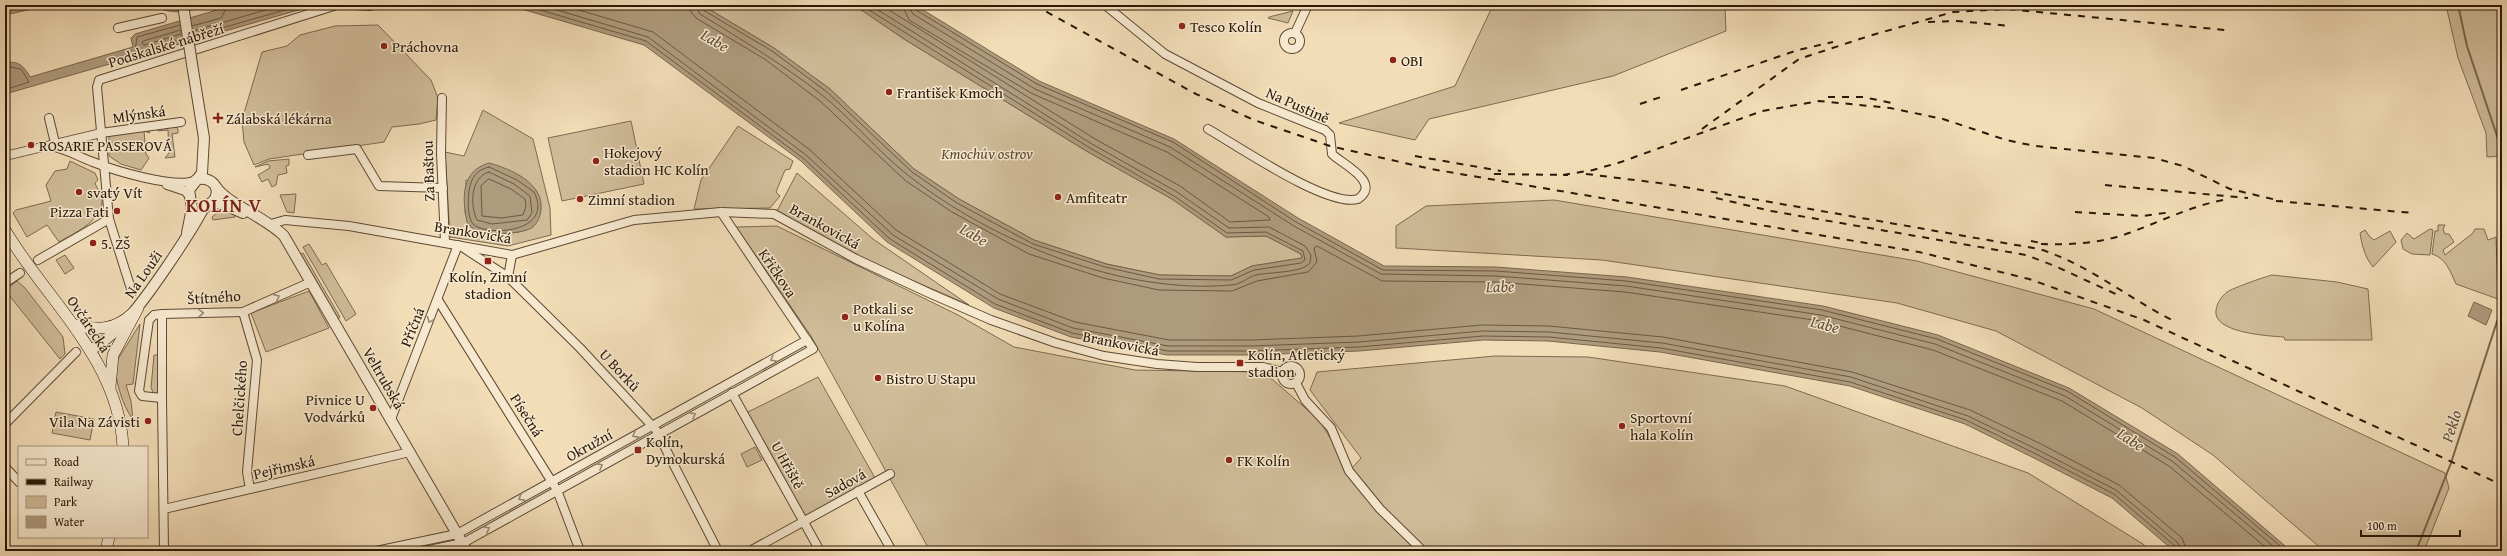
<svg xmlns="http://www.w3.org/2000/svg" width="2507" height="556" viewBox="0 0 2507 556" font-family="'Gentium Book Plus',serif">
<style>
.green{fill:#d0bc99;stroke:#7e6a50;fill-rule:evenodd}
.water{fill:#ae9a7c;stroke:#7a664e}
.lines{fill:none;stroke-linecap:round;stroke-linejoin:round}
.shore{stroke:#6c5942;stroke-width:1}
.stream{stroke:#7a664e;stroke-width:2}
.minor-casing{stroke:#5d4934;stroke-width:10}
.tertiary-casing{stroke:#5d4934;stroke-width:12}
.secondary-casing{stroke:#2b1808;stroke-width:12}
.minor{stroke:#f7e9d0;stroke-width:8}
.tertiary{stroke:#f7e9d0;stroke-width:10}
.secondary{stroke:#f7e9d0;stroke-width:11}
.rail{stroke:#2b1808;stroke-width:2;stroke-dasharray:7 7;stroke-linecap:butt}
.tertiary-bridge-casing{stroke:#5d4934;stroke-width:12;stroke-linecap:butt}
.tertiary-bridge{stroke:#f7e9d0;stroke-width:10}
.oneway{stroke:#9b8b76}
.poi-dot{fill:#8f2418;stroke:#f7e9d0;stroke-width:1.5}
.labels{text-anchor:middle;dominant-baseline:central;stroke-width:3;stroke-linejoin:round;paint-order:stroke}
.poi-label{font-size:15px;fill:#2b1808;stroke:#f7e9d0;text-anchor:start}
.street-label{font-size:15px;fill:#2b1808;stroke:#f7e9d0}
.park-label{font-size:15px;font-style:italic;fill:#5d4934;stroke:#f7e9d0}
.water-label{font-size:16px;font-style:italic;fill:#5f4c36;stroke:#f7e9d0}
.district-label{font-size:19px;font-weight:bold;letter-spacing:1px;fill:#7a1f14;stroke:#f7e9d0}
</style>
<rect width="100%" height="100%" fill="#f2ddb7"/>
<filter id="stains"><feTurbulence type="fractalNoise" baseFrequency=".005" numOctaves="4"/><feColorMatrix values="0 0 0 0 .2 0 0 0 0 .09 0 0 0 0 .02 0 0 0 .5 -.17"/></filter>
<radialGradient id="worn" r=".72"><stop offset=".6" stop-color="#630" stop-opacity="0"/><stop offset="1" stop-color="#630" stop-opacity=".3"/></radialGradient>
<!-- green -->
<g class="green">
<path d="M702,5H854L904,39L1088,152L1172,199L1226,237L1266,236L1301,254L1302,258L1252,266L1231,276L1160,275L1107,264L1034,240L959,199L914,169L830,89L774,48Z"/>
<path d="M1493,5H1725L1726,31L1613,76L1429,119L1415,140L1339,123L1455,86Z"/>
<path d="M2446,5H2502V156L2487,157L2486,133L2458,58Z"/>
<path d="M1293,11L1288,23L1268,18L1269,17Z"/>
<path d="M378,25L431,80L438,98L436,120L419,124L392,127L384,142L269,159L254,165L244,142L242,120L262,52L287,46L300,35L335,26Z"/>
<path d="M483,110L533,139L550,208L551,235L508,246L450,237L445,152L464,156ZM466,180L533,226C515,238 490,233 471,227L465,213Z"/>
<path d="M631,121L644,184L562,201L548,138Z"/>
<path d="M174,125L178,129V133L172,134L175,157L165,158L169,153L168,130L158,131V128Z"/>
<path d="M738,126L793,161L790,169L785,170L776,192L780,196L770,208L694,209L701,180Z"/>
<path d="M146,128L150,133L144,131L146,154L149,158L141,170L121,164L109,156V136Z"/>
<path d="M289,159V165L286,166L287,173L278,175L276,185L272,187L268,179L262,182L258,175L270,168L268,164L255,167L268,161Z"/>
<path d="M70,161L95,173L98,180L95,183C97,189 103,196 102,203C99,223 74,233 59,242L47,225L27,237L13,213L16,210L51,201L46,185L55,171L67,169Z"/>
<path d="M797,173L873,239L969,305L861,258L777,211Z"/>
<path d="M296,194L294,213L287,212L280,195Z"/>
<path d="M1554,200L1917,261L2094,309L2445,473L2449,488L2424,551H2324L2213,455L2142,408L1996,331L1897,303L1602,260L1396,248V226L1426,206Z"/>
<path d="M223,208L235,214V217L213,220L212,217Z"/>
<path d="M2438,225H2445L2443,229L2445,234H2449L2454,242L2443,250L2445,255L2473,233L2475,229H2484L2488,240L2496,237L2498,299L2456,284C2450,271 2446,258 2432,254L2435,231H2438Z"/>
<path d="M777,226L958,315L1014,347L1135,370L1261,372L1273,380L1319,420L1350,470L1361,458L1310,390L1317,372L1495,356L1588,357L1785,386L2028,473L2143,544L2150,551H930L811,336L736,227Z"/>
<path d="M2430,229L2433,230L2430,255L2412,254L2403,249L2401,240L2407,233L2414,239Z"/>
<path d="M2365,230L2370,237L2374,240L2390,231L2396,242L2373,267C2365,257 2362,246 2360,233Z"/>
<path d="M309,244L322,265L326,263L356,314L346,321L303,247Z"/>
<path d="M303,253L340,317L336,319L299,255Z"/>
<path d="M65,255L74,268L65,274L56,260Z"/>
<path d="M2272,275L2337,282L2368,289L2372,340H2285L2284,337C2269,336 2212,333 2216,310C2217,303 2221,297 2227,292C2233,288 2264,277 2272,275Z"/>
<path d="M17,281L25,288L63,337L65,354L60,359L5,290Z"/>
<path d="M309,291L329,328L266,352L251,313Z"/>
<path d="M140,324L133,384L126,385L131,401L133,420C121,403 116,381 114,361L118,359Z"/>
<path d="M154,355H158V393L154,394L151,388Z"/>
<path d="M818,377L875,478L805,516L746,413Z"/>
<path d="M56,412L94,419L90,440L52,433Z"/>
<path d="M755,447L762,460L747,467L741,454Z"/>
</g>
<!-- water -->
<g class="water">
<path d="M5,5H50L5,15Z"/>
<path d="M154,5H205C190,13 168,15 154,5Z"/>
<path d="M220,5H316L5,94V63C18,60 24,66 30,77L133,47L131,38L135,34L217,10Z"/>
<path d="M508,5H702L774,48L830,89L914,169L959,199L1034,240L1106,264L1160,275L1231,276L1252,266L1302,258L1301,254L1266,236L1226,237L1172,199L1088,152L904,39L854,5H915L1039,81L1174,139L1298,218L1384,266L1496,267L1627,277L1823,306L1938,335L2069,388L2178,454L2291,551H2174L2112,498L2034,458L1965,424L1850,386L1660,352L1548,341L1483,340L1359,351L1251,355H1167L1071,337L994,308L887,242L801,161L644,45Z"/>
<path d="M489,163C511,169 544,183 541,210C540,217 538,222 533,227C525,234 490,235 479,232C474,231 470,226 467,222C462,198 461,171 489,163Z"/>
<path d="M2474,302L2492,310L2486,325L2468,316Z"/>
</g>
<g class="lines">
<!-- shore -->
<g class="shore">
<path d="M523,5L646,41L803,158L890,239L995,304L1072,333L1168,351H1251L1359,347L1483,336L1549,337L1661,348L1850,382L1966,420L2036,454L2114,494L2175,546L2176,551"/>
<path d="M540,5L648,37L806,155L893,235L998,299L1073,328L1168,346H1251L1359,342L1482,331L1549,332L1662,343L1851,377L1968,416L2038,450L2116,490L2178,543L2181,551"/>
<path d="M562,5L653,32L810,150L896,230L1000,294L1075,322L1169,340H1251L1358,336L1482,325L1549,326L1663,337L1852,372L1970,410L2041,444L2119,485L2182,538L2187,551"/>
<path d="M690,5L691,12L696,18L766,60L820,101L906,181L952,212L1029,254L1103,278L1159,290L1232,291L1257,281L1308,272L1317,262L1314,248L1317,246L1382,281L1496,282L1625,292L1820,321L1933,350L2062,401L2169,466L2270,551"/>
<path d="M696,5L700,14C742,40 784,65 822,95C853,120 878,152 909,176C993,242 1123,295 1231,285C1240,285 1248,277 1256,275C1270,272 1302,273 1310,263L1311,255L1305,246L1269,227L1229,228L1177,192L1092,144L870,5"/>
<path d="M701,5L703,10L772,51L827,92L912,172L957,203L1033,244L1105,267L1159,279L1231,280L1254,270L1301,263L1305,260L1303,251L1266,232L1227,233L1174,196L1090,148L861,5"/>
<path d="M881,5L1095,139L1180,186L1230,222L1270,220L1269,217L1167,152L1033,94L909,20L902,5"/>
<path d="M908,5L913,14L1035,89L1170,147L1294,226L1381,274L1496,276L1626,286L1821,315L1935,344L2065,396L2172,461L2279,551"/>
<path d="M913,5L916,10L1037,84L1173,142L1296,222L1383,270L1496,271L1626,281L1822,310L1937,339L2067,391L2175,457L2286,551"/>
<path d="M180,25L137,37L135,51L138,52L182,39"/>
<path d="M192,26L221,18L228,5"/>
<path d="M181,30L143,41L142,43L144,45L181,34"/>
<path d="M193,31L283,5"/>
<path d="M194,36L302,5"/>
<path d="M5,66L21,69L29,82L5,90"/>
<path d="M489,167L517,180L534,192C555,233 486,237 473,224C467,217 468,199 469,191C471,178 476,170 489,167Z"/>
<path d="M489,172L514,184L530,196L532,213L527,220L492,224L477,220C470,206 470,177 489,172Z"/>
<path d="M489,179L511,189L525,199L526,206L523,215L501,218L482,216L481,186Z"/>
</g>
<!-- stream -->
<g class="stream">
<path d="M2458,5L2467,46L2498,139L2502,260"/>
<path d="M2416,551L2451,463L2502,306"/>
</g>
<defs>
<g id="minor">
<path d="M354,5L370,6"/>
<path d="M1105,5L1165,54L1258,103L1325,130L1330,135L1332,154C1342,164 1382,182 1358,199C1328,208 1238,146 1208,129"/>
<path d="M118,28L162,18"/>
<circle cx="1292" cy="41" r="8"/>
<path d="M1295,33L1308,5"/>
<path d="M442,98L441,153L445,242"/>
<path d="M49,118L55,143"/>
<path d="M50,146C65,148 79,157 93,162C113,170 177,190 196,180"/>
<path d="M308,155L357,149L379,186L443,188"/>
<path d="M5,156L101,133L181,122"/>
<path d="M167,185L185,191L191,198"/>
<path d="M271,224L285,220L349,226L512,255L634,220L721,212L774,214L856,259L929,293L991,320L1056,343L1104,356L1157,364L1197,367H1263L1283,372"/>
<path d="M462,247L508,277L580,348L656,430L718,551"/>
<path d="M38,260L109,219"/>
<path d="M508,277L512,255"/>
<path d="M5,283L20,273"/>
<path d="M132,292L109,219L97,87L99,80L337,5"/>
<path d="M438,300L557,490L580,551"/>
<path d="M243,312L257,360L247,472L250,489"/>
<path d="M162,314V398L142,396L139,391L149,320L154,315Z"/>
<path d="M162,314L243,312L311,282"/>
<circle cx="1291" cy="375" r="9"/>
<path d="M1296,383L1305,400L1331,428L1349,471L1380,509L1423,551"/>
<path d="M732,393L820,551"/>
<path d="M162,398L164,551"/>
<path d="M391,419L458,245"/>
<path d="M5,424L76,352"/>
<path d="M5,467L19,482"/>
<path d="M858,491L892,551"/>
<path d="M164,509L410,452"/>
<path d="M376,551L457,534L807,340"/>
<path d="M424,551L463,543L813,349L721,212"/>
<path d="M750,551L890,474"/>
</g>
<g id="tertiary">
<path d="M216,187C226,203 267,218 284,236L467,551"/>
<path d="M207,205L220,203L243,213"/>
<path d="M187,233L192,208L189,190L202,173L204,138L192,64"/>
<path d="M91,350C124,329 144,300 166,268C179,249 191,231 202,211C205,205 214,204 216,196C220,183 206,176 196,180"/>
</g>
<g id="secondary">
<path d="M5,230C47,301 119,360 123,447"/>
<path d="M74,325C98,330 113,331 132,314"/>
<path d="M110,387L113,355L138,308"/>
<path d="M106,551L109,537"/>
</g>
</defs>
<!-- minor casing -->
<use href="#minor" class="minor-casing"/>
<!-- tertiary casing -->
<use href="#tertiary" class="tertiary-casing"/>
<!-- secondary casing -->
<use href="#secondary" class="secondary-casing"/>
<!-- minor -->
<use href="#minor" class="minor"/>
<!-- tertiary -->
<use href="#tertiary" class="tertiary"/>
<!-- secondary -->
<use href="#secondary" class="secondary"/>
<!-- rail -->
<g class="rail">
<path d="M1034,5L1196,94L1254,120L1330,146L1431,169L1919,252L2029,279L2144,320L2502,485"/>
<path d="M1928,22L1957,21L2011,26"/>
<path d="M1681,90L1798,50L1833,42"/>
<path d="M1828,97H1863L1897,104"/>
<path d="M1640,104L1664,96"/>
<path d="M1702,129L1799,59L1869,36L1953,12L2007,9L2225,30"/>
<path d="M1415,156L1501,171"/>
<path d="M1494,174L1568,175"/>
<path d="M1586,174L1667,184L2039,249C2088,264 2129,299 2176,322"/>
<path d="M1563,175L1593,170L1621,162L1762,111L1819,101L1890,108L1943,119L2006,140L2035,146L2154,158L2183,166L2230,189L2281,201"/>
<path d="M2105,185L2248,198"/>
<path d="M1716,198L1771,211L2026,255L2055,266L2120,296"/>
<path d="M2276,201L2413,213"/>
<path d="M2075,212L2143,216L2172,212"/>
<path d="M2031,241L2046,244"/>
<path d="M2041,244C2071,245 2102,243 2129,233C2162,221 2193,205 2228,199"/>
</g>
<defs>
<path id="tertiary-bridge" d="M183,5L192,64"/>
</defs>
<!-- tertiary-bridge casing -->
<use href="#tertiary-bridge" class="tertiary-bridge-casing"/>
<!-- tertiary-bridge -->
<use href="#tertiary-bridge" class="tertiary-bridge"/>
</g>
<!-- one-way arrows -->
<defs><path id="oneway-chevron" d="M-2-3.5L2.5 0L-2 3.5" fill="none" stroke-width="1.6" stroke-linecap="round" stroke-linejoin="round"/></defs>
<g class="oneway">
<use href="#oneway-chevron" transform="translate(277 297) rotate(-24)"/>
<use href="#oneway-chevron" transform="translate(201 313) rotate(-2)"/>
<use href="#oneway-chevron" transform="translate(430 320) rotate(112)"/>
<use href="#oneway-chevron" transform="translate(773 359) rotate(151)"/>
<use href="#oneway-chevron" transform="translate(693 415) rotate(-29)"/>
<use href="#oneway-chevron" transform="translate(635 435) rotate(151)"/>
<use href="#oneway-chevron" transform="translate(600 466) rotate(-29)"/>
<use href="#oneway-chevron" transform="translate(521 498) rotate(151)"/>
<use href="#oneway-chevron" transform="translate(487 529) rotate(-29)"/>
</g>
<!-- markers -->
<g class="poi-dot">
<circle cx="1182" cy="26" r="4"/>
<circle cx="384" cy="46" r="4"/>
<circle cx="1393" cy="60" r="4"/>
<circle cx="889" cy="92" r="4"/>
<path d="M216 112h4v4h4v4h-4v4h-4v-4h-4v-4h4z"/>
<circle cx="31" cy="145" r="4"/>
<circle cx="596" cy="161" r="4"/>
<circle cx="79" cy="192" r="4"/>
<circle cx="1058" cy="197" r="4"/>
<circle cx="580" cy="199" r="4"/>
<circle cx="117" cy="211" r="4"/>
<circle cx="93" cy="243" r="4"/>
<rect x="484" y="257" width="8" height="8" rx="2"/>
<circle cx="845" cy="317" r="4"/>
<rect x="1236" y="359" width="8" height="8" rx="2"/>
<circle cx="878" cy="378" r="4"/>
<circle cx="373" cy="408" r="4"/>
<circle cx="148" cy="421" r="4"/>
<circle cx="1622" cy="426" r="4"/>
<rect x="634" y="446" width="8" height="8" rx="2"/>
<circle cx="1229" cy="460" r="4"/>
</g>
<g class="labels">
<!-- poi labels -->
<g class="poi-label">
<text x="1190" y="26">Tesco Kolín</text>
<text x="392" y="46">Práchovna</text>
<text x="1401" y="60">OBI</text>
<text x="897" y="92">František Kmoch</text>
<text x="226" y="118">Zálabská lékárna</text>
<text x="39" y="145">ROSARIE PASSEROVÁ</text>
<text x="604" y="152">Hokejový<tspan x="604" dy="17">stadion HC Kolín</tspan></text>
<text x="87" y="192">svatý Vít</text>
<text x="1066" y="197">Amfiteatr</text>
<text x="588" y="199">Zimní stadion</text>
<text x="109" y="211" text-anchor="end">Pizza Fati</text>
<text x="101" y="243">5. ZŠ</text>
<text x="488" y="276" text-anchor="middle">Kolín, Zimní<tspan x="488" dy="17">stadion</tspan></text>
<text x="853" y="308">Potkali se<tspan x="853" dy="17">u Kolína</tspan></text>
<text x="1248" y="354">Kolín, Atletický<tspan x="1248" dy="17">stadion</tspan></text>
<text x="886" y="378">Bistro U Stapu</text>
<text x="365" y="399" text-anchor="end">Pivnice U<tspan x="365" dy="17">Vodvárků</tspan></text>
<text x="1630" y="417">Sportovní<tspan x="1630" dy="17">hala Kolín</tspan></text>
<text x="140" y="421" text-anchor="end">Vila Na Závisti</text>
<text x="646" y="441">Kolín,<tspan x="646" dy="17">Dymokurská</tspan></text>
<text x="1237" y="460">FK Kolín</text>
</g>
<!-- street labels -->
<g class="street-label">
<text transform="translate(166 45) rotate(-17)">Podskalské nábřeží</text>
<text transform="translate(1298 105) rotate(24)">Na Pustině</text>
<text transform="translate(139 114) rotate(-8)">Mlýnská</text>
<text transform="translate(428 171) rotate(-92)">Za Baštou</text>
<text transform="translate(825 226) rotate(29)">Brankovická</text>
<text transform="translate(473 232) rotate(9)">Brankovická</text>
<text transform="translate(778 273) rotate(56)">Křičkova</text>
<text transform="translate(143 274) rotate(-55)">Na Louži</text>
<text transform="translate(214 297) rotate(-4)">Štítného</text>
<text transform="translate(89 324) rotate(56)">Ovčárecká</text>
<text transform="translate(412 327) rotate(-68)">Příčná</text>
<text transform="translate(1121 343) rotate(11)">Brankovická</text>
<text transform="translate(620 370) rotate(47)">U Borků</text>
<text transform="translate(384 378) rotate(60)">Veltrubská</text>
<text transform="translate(239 398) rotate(-86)">Chelčického</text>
<text transform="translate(527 415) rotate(58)">Písečná</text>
<text transform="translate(589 445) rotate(-29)">Okružní</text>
<text transform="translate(788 465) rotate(61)">U Hřiště</text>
<text transform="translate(284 467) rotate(-13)">Pejřimská</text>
<text transform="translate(845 483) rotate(-29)">Sadová</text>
</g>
<!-- park labels -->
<g class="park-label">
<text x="987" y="153">Kmochův ostrov</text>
</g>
<!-- water labels -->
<g class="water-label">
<text transform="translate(715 40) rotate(30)">Labe</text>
<text transform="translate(974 234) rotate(30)">Labe</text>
<text transform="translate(1500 286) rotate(-1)">Labe</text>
<text transform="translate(1825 324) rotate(14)">Labe</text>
<text transform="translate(2451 426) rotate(-72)">Peklo</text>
<text transform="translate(2131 439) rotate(33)">Labe</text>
</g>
<!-- district labels -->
<g class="district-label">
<text x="224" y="205">KOLÍN V</text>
</g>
</g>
<!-- margin -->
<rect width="2507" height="556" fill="none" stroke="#f2ddb7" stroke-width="20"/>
<rect x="6" y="6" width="2495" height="544" fill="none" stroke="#2b1808" stroke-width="2"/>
<rect x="10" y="10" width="2487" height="536" fill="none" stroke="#2b1808"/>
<!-- legend -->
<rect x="18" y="446" width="130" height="92" fill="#f7e9d0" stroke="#a59580"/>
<rect x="26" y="459" width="20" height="6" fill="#f7e9d0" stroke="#a59580"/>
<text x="54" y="466" font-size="12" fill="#2b1808">Road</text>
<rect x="26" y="479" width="20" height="6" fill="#2b1808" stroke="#a59580"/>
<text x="54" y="486" font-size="12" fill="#2b1808">Railway</text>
<rect x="26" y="496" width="20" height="12" fill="#d0bc99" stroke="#a59580"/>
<text x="54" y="506" font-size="12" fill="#2b1808">Park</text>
<rect x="26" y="516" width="20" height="12" fill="#ae9a7c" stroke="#a59580"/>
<text x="54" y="526" font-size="12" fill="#2b1808">Water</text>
<!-- scale -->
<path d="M2361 530v6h99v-6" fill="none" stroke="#2b1808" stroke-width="2"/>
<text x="2367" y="530" font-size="12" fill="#2b1808" stroke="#f7e9d0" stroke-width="3" paint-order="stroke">100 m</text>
<rect width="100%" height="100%" filter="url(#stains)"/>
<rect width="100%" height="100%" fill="url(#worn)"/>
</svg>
